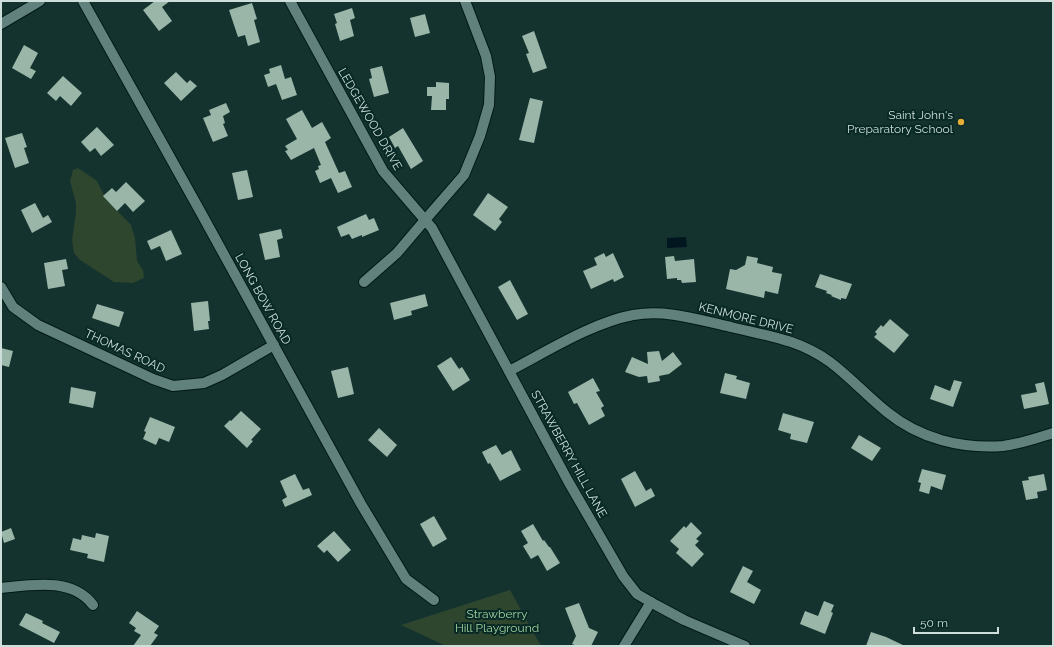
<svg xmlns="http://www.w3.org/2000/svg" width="1054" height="647" viewBox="0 0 1054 647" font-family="Raleway,sans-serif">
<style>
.green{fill:#2e452e}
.water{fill:#01161f}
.building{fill:#99b6a8}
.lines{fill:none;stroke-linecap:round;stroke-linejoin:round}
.street-casing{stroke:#001a17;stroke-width:12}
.street{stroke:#60817c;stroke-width:10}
.poi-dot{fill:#e6ad36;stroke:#082925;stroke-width:1.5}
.labels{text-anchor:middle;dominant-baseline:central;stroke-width:4;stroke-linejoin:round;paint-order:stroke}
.poi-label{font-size:12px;fill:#cddedb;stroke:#082925;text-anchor:end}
.street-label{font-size:12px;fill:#cddedb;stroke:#082925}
.park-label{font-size:12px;fill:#a1d29f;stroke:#082925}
</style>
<rect width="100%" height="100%" fill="#14332f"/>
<!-- green -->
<g class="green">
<path d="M78,168L97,181L106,199L131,225L135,238L137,261L143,270L144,278L133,283L114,282L80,260L74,253L72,240L76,212V203L70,181L73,170Z"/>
<path d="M510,590L541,646H446L401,625Z"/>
</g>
<!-- water -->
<path class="water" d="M686,237L687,247L667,248V238Z"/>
<!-- building -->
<g class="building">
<path d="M155,1H170L162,7L172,21L159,31L143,10Z"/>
<path d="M252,3L257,19L254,20L260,42L248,46L245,35L238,37L229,10Z"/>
<path d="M352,8L355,18L350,20L354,36L340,41L335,24L337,23L334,14Z"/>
<path d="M425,14L430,33L415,37L410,18Z"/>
<path d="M534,31L547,68L533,73L526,54L529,53L522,36Z"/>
<path d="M24,45L38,53L30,68L36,71L31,79L12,68Z"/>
<path d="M281,65L285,79L291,77L297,95L282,100L276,84L268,87L264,75L270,73L269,69Z"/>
<path d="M382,66L389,93L374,97L369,79L372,78L370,69Z"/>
<path d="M176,72L187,83L190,80L197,86L181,101L164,83Z"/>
<path d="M63,76L82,93L71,106L60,96L56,101L47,93Z"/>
<path d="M436,82L449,83V99H446V110H431L432,96H427V87H436Z"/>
<path d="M530,98L543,101L534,143L519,140Z"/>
<path d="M226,103L230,112L223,116L225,123L223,124L228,136L213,142L203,118L211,115L209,110Z"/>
<path d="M302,110L312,128L322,122L331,138L325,142L339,173L345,171L352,187L338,193L331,178L320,183L315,171L319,169L318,166L321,165L314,148L291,160L285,151L288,150L285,146L297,139L286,119Z"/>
<path d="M97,127L114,145L101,156L95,148L90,152L81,142Z"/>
<path d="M403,128L423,161L411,169L398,146L395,148L389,137Z"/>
<path d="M22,133L27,147L24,148L29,163L15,168L5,138Z"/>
<path d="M247,170L253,197L238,200L232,173Z"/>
<path d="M126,182L145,201L133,212L125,203L117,211L103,196L112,188L116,192Z"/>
<path d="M488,193L508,207L499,219L502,222L495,231L473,215Z"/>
<path d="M35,203L43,218L48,215L52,222L32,233L21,210Z"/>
<path d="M366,214L369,220L374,218L379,230L362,237V235L352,239L349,234L341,237L337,227Z"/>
<path d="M281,229L283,238L277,240L280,257L265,260L259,234Z"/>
<path d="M171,230L182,254L166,261L160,246L151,250L147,241Z"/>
<path d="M604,253L606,257L613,253L624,277L614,282L613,279L591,289L583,271L597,265L594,258Z"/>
<path d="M674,256L675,261L694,259L696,282L682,283L681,280H677V278L667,279L665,257Z"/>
<path d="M747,256L758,258L757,263L773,267L772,272L782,274L778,294L765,291L764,298L726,289L730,269L736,270L745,265Z"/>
<path d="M66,259L68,269L62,270L65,286L48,289L44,263Z"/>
<path d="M820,274L852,284L846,299L841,298V300L831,296L832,295L826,293L827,291L815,287Z"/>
<path d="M510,280L528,314L517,320L498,287Z"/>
<path d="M425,294L428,306L411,311L412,315L394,320L390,303Z"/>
<path d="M208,301L210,321H208L209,329L194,331L191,303Z"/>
<path d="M97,304L124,312L119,327L92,318Z"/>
<path d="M890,319L909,335L894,353L874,337L877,334L875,332L881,325L883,327Z"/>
<path d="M1,348L13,351L9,367L1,365Z"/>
<path d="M659,351L662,361L673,352L682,364L669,374L659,376L660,381L648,383L647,376L639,377L625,372L632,357L648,364L647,352Z"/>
<path d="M451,357L459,369L462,367L470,380L453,391L437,366Z"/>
<path d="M348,367L354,394L338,398L331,371Z"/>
<path d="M725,373L737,376L736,379L750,383L746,399L720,393Z"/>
<path d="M593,378L600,391L596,392L604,406L601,408L605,416L589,425L577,403L574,404L568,392Z"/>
<path d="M954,380L962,382L953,407L930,399L935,385L950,391Z"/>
<path d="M1044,382L1049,404L1024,409L1021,395L1037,392L1035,384Z"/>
<path d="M71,387L96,392L93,408L69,403Z"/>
<path d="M241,411L261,429L251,440L253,441L247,448L224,426L230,420L231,421Z"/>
<path d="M783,413L814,422L807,443L790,439L791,434L778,430Z"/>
<path d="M150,417L175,427L169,442L159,438L156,445L143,439L146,432L144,431Z"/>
<path d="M379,428L397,445L387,457L368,440Z"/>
<path d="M859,435L881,448L872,461L851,448Z"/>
<path d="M496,445L502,455L511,450L521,470L500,481L490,463L488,464L482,452Z"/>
<path d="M922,469L946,475L942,490L931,486L929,494L919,491L921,483L918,482Z"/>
<path d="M635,471L646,491L651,488L655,496L635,507L621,479Z"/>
<path d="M295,474L303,490L309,488L312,495L285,507L282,500L287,497L280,481Z"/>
<path d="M1044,474L1047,490L1037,492L1038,498L1026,500L1022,481L1029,480L1028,477Z"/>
<path d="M434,516L447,539L433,547L420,524Z"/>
<path d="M691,522L702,533L696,539L699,541L695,545L704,554L692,567L676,553L679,549L670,541L684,526L686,528Z"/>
<path d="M533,524L543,541L544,540L549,547H550L560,563L547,571L538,555L531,559L523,546L528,543L521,531Z"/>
<path d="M11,528L15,539L4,543L1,532Z"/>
<path d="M334,531L351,550L338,562L327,550L324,553L317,546Z"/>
<path d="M96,533L109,536L104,562L87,558L88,554L70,550L73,538L81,540L82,535L95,538Z"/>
<path d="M743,566L753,571L747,582L761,590L754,604L730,592Z"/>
<path d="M824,601L834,605L831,612L833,613L825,634L800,624L805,611L818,616Z"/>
<path d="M579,603L589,628L598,632L591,646H577L572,644L576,636L565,608Z"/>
<path d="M137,611L159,626L154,633L158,635L150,646H133L141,635L134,631L136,628L129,623Z"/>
<path d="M26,613L43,621L42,623L60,632L54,643L19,625Z"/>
<path d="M871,632L886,637L905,646H866Z"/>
</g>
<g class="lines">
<defs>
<g id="street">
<path d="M83,1L200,211L361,504L406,579L434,600"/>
<path d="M290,1L383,171L425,220L464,175L480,136L489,105L490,77L486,56L465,1"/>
<path d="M1,24L40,1"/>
<path d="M364,282L397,253L425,220L432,228L568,481L623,576L637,594L656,605L684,620L745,646"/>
<path d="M1,287L13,307L38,325L153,379L173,386L204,383L222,375L274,345"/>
<path d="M509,371C546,352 591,323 633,315C666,309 699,320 731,327C768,336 798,339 830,362C850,377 867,396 887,412C920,439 962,449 1003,446C1020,444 1037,438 1053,433"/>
<path d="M1,588C31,585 72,577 93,605"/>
<path d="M624,646L651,602"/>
</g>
</defs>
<!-- street casing -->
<use href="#street" class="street-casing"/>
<!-- street -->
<use href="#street" class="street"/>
</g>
<!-- markers -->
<circle class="poi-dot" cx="961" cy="122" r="4"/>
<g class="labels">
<!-- poi labels -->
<g class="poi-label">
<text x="953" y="115">Saint John's<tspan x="953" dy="14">Preparatory School</tspan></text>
</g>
<!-- street labels -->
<g class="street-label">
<text transform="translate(370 119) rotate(60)">LEDGEWOOD DRIVE</text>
<text transform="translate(263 299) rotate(61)">LONG BOW ROAD</text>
<text transform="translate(746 318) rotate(14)">KENMORE DRIVE</text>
<text transform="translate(125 351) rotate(25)">THOMAS ROAD</text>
<text transform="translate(569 454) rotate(61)">STRAWBERRY HILL LANE</text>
</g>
<!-- park labels -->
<g class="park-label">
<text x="497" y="614">Strawberry<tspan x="497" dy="14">Hill Playground</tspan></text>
</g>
</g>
<!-- border -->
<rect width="1054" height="647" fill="none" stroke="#cddedb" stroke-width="4"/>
<!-- scale -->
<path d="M914 627v6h84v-6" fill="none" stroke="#cddedb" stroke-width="2"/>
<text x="920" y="627" font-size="12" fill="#cddedb" stroke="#082925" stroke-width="3" paint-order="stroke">50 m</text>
</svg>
